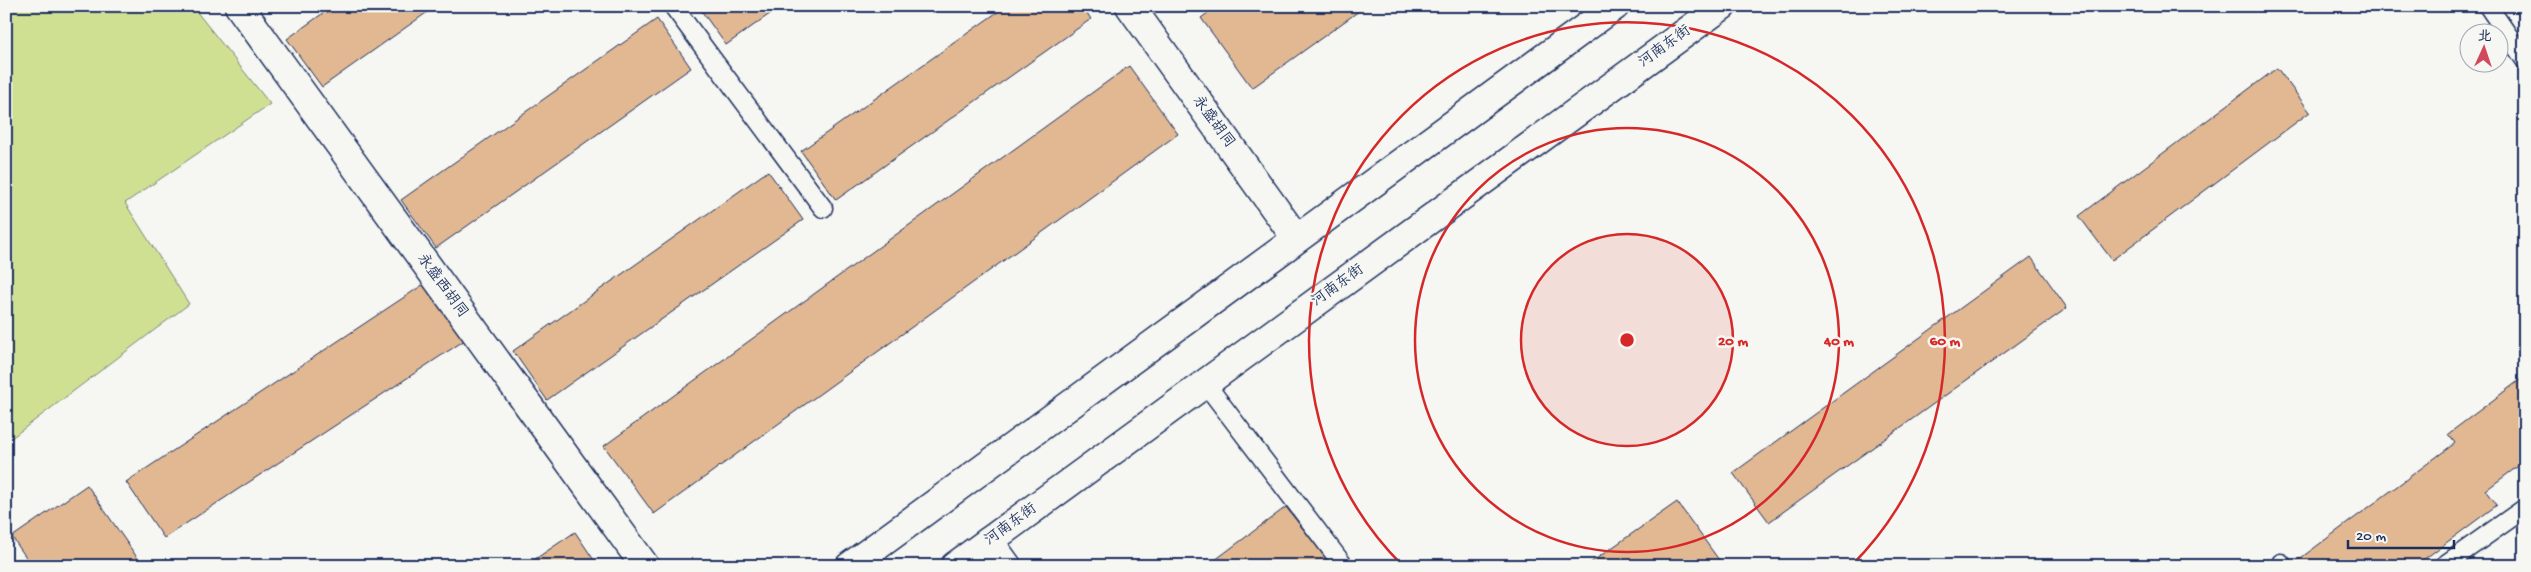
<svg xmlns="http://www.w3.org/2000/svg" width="2531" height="572" viewBox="0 0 2531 572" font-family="'Gochi Hand','LXGW WenKai TC',sans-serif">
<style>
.green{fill:#d0e093;stroke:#768878}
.building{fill:#e1b892;stroke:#1b2f5e}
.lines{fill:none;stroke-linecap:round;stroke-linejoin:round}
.service-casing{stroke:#1b2f5e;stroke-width:21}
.minor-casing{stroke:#1b2f5e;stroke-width:31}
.secondary-casing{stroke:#1b2f5e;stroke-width:31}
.service{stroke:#f6f6f2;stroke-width:18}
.minor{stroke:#f6f6f2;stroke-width:28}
.secondary{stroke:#f6f6f2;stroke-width:28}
.ring{fill:none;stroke:#d62828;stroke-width:2.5}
.labels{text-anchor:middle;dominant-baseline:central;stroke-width:5;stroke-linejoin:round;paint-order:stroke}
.street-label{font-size:15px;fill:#1b2f5e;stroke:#f6f6f2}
.centre{fill:#d62828;stroke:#f6f6f2;stroke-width:2.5}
.ring-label{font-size:15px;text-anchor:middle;font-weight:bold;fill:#d62828;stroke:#f6f6f2;stroke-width:5;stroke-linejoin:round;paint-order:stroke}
</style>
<rect width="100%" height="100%" fill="#f6f6f2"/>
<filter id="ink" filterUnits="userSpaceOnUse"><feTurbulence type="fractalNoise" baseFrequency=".02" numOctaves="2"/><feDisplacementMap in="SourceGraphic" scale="10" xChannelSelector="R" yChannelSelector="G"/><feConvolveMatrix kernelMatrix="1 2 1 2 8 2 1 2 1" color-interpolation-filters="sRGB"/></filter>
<g filter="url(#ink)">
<!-- green -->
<path class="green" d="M6,6H192L270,104L125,203L189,304L6,442Z"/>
<!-- building -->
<g class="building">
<path d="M333,6H436L322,87L287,39Z"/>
<path d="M698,6H781L726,45Z"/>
<path d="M1006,6H1082L1091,19L836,200L801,151Z"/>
<path d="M1217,6H1366L1252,88L1201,18Z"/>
<path d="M657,19L691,68L436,248L401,200Z"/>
<path d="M1129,66L1178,134L654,514L604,446Z"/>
<path d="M2277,68L2310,112L2112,260L2079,216Z"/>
<path d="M768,171L803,220L547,400L513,351Z"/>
<path d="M2031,257L2067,308L1769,522L1733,473Z"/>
<path d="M427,282L465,340L164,538L126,482Z"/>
<path d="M2525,376V461L2486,490L2497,505L2415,566H2290L2455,443L2448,434Z"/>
<path d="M87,485L143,566H32L12,537Z"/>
<path d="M1677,502L1719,560L1710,566H1586Z"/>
<path d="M1286,507L1331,565L1207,566Z"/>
<path d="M575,532L598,566H525Z"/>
</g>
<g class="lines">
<defs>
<g id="service">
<path d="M673,6L823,208"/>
<path d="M2488,6L2525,60"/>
<path d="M1205,383L1344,566"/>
<path d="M2280,566L2281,563"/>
<path d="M2443,566L2525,508"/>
</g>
<g id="minor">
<path d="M239,6L645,566"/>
<path d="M1130,6L1296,238"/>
<path d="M989,541L1007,566"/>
</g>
<g id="secondary">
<path d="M850,566L1615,6"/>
<path d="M955,566L1722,6"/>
</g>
</defs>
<!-- service casing -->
<use href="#service" class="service-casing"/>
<!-- minor casing -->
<use href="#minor" class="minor-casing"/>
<!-- secondary casing -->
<use href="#secondary" class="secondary-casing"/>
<!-- service -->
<use href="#service" class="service"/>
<!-- minor -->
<use href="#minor" class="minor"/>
<!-- secondary -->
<use href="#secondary" class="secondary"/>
</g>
</g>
<!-- distance rings -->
<circle cx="1627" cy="340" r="106" fill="#d62828" fill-opacity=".12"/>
<g class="ring">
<circle cx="1627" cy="340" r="106"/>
<circle cx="1627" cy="340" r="212"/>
<path d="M1402 565A318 318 0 1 1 1852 565"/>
</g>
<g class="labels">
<!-- street labels -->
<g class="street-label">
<text transform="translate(1665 47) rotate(-36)">河南东街</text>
<text transform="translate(1213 122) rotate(54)">永盛胡同</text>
<text transform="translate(442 286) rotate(54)">永盛西胡同</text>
<text transform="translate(1338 286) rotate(-36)">河南东街</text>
<text transform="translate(1011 525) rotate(-36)">河南东街</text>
</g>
</g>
<circle cx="1627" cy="340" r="8" class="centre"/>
<g class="ring-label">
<text x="1733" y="345">20 m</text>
<text x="1839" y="345">40 m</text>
<text x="1945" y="345">60 m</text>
</g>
<!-- margin -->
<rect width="2531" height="572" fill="none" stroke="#f6f6f2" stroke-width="25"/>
<rect x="12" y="12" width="2506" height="547" fill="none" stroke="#1b2f5e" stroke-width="2" filter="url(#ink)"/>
<!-- north arrow -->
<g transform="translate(2484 48) rotate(3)"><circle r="24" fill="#f6f6f2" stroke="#9ea6b7"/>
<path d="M0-4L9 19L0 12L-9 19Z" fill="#d1495b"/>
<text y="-8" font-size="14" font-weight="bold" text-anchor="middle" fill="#1b2f5e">北</text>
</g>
<!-- scale -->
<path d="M2348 540v8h106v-8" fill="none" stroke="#1b2f5e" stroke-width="2.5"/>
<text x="2356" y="540" font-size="15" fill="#1b2f5e" stroke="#f6f6f2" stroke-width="4" paint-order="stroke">20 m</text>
</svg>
